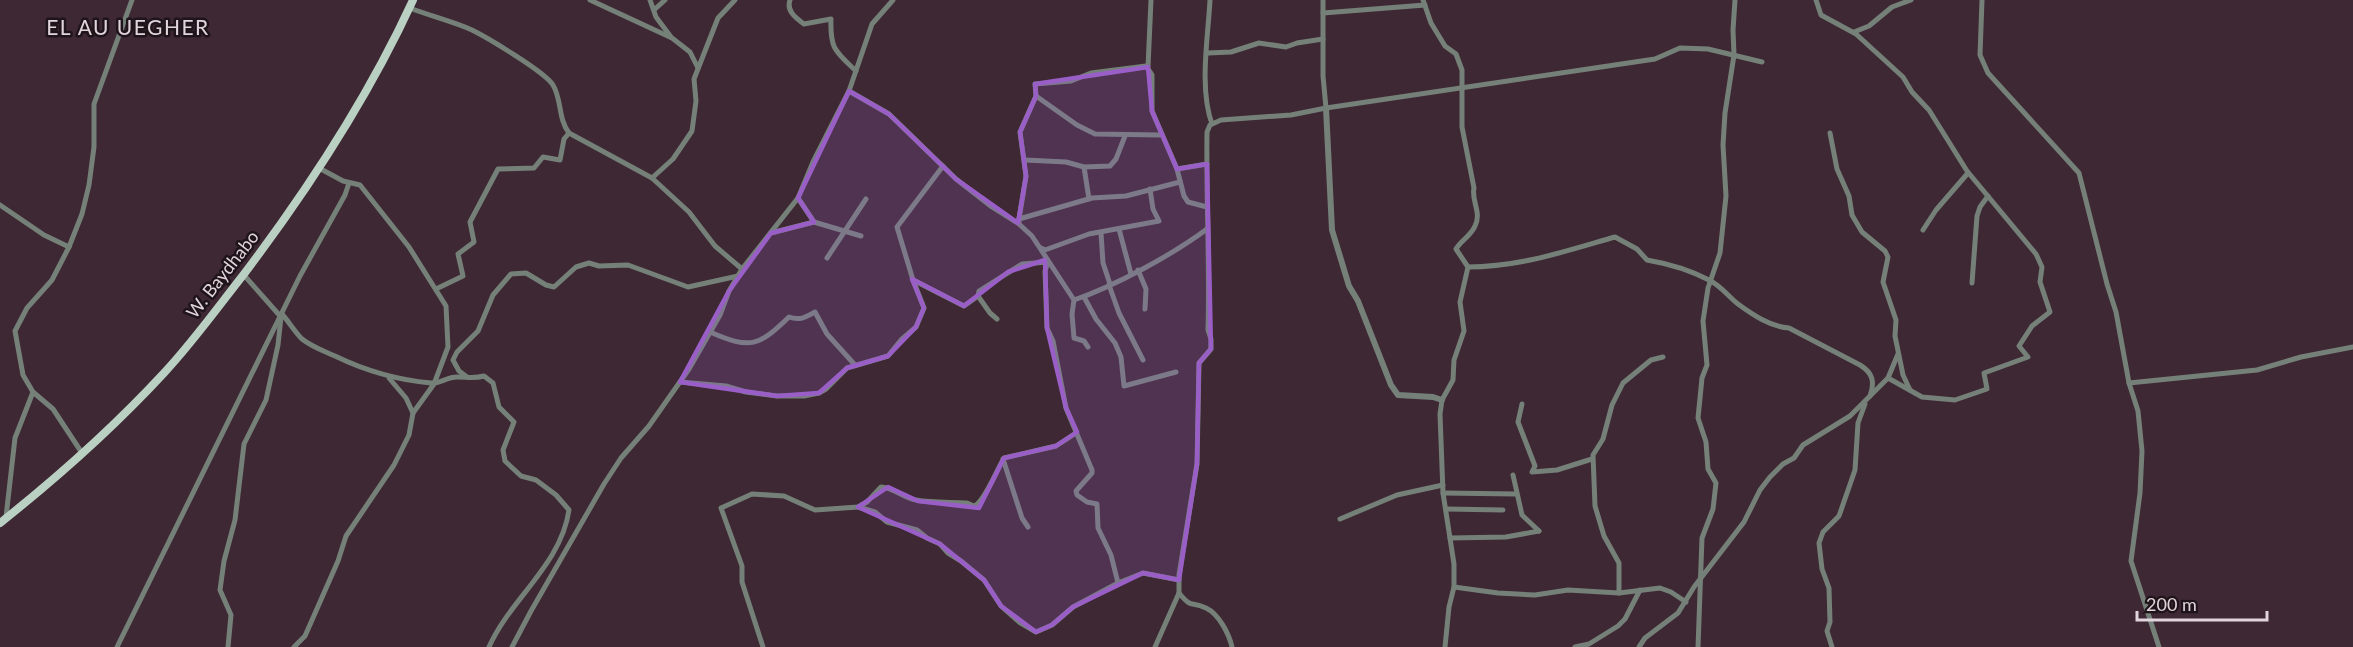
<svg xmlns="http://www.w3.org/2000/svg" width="2353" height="647" viewBox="0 0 2353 647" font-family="Lato,sans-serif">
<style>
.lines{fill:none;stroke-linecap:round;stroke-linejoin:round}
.minor{stroke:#758079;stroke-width:5}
.tertiary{stroke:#758079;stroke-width:6}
.primary{stroke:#bad0c3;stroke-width:8}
.marked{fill:#9a5ec7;fill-opacity:0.2;stroke:#9a5ec7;stroke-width:4.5;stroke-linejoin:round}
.labels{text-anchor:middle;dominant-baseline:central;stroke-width:5;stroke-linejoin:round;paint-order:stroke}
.street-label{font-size:18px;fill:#e2d4db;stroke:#1e1419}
.quarter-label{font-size:21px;letter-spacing:1.5px;fill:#e2d4db;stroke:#1e1419}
</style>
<rect width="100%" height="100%" fill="#3d2833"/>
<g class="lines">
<!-- minor -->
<g class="minor">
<path d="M590,0L672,38L690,52L698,68"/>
<path d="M650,0L656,17L671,37"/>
<path d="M735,0L718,18L694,79L696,101L692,131L673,159L652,178L689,212L715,246L742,269"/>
<path d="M790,0C786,11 796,18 804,24L831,19C830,49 835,51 856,71"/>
<path d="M1210,0C1208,38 1199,88 1212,124"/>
<path d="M1423,0L1431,23L1445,46L1456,54L1462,70V127L1474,188C1471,201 1482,212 1475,226C1471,236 1461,240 1456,249L1468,267L1460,302L1464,331L1454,360L1453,380L1442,400L1440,414L1443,493L1454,564V587L1449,607L1445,647"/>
<path d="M1982,0L1980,55L1988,73L2079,173L2107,284L2116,312L2129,383L2138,411L2142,451L2140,493L2131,561L2159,647"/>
<path d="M410,8C430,16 452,21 472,30C488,38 545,72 553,85C562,100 558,119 569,133L652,178"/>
<path d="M654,10L665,0"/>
<path d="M1323,13L1425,5"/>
<path d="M1854,32L1869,26L1892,7L1911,0"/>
<path d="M1208,53L1231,52L1259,43L1286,47L1297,43L1323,39"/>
<path d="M1148,67L1151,0"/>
<path d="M849,91L889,114L956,179L992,207L1019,224L1032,236L1074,300C1115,286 1172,255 1207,229"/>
<path d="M1036,96L1077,125L1095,134L1160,135"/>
<path d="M1326,108L1655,59L1680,48L1708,49L1762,62"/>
<path d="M1830,133L1837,169L1849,196L1852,215L1862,232L1885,251L1888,257L1883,282L1896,320L1895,336L1903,375L1910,390"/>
<path d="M1025,160L1066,162L1084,167"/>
<path d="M943,166L897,227L913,280L964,306L978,296"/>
<path d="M1177,169L1207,164"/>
<path d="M798,198L814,222L861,236"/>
<path d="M1089,199L1084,167L1110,166L1116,159L1125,136"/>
<path d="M0,205L44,235L69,247L52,280L27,308L15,331L23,375L33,392"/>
<path d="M1019,219L1026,176L1020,132L1036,96L1035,84L1071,81L1091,73L1146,66L1152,75V111L1177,169L1184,196L1188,202L1207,207"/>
<path d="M1019,222V219L1092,198L1126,196L1180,182"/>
<path d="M1119,229L1131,274"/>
<path d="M1923,230L1936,210L1968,173"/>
<path d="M771,233L814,222"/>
<path d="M1101,233L1103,263L1110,284"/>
<path d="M69,247L82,214L89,185L94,147V104L132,0"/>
<path d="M1041,248L1045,250L1089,234L1159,221L1153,209L1150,189"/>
<path d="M827,258L866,199"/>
<path d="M1468,267C1520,267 1566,251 1615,237L1637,249L1647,260C1670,264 1688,269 1709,280C1721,286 1728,296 1738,304C1753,315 1771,327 1789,328L1860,365C1873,373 1875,382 1870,396"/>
<path d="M1138,270L1146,289L1145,309"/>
<path d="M1972,283L1977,216L1980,207L1988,196"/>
<path d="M1109,285L1119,313L1143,360"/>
<path d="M436,289L463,276L458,254L474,242L470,222L498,169L534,168L543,157L560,160L564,139L569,133"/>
<path d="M1084,297L1096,319L1115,343L1121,357L1124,386L1176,372"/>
<path d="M1074,300L1072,314L1074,338L1084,341L1088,347"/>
<path d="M282,314C289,322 295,332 302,339C312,347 324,351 335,356C366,371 397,380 431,383C439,384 447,377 457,377C467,377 474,379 484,376L493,383L499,407L514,422L503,450L505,461L521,476L536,480L556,495L569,510C561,565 510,599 489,647"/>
<path d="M997,319L990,313L978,296L979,291L1022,264L1048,262L1045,271L1047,328L1053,341L1066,408L1092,470V473L1076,491L1077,495L1087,502L1097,504L1098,528L1111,555L1118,583L1143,573L1179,580"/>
<path d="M710,332C751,350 759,346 789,317C800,321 806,317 815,312L827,334L855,365"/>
<path d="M467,377L459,371L453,360L457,352L478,331L493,295L511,274L526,273L546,285L554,287L576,267L589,263L599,266L628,265L688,287L738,276"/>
<path d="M389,378L406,398L413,413"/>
<path d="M1888,378L1898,354"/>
<path d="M680,382L726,386L746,392L777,396H804L819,393L826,389L847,368L888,356L901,340L916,327L924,308L913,280"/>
<path d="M2129,383L2257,370L2301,357L2353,347"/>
<path d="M1522,404L1518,422L1535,466L1532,472L1557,470L1592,459"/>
<path d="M1003,459L1022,518L1028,527"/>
<path d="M1513,475L1522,515L1539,531"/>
<path d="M1443,493L1516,494"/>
<path d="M858,507L875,512L887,522L917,530L927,538L940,544L948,553L961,561L984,580L1001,606L1019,622L1036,632L1052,625L1073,607L1118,583"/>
<path d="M1446,509L1503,510"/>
<path d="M6,517L15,438L33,392L53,409L82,453"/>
<path d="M1340,519L1397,495L1443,485"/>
<path d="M1450,538L1506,537L1539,531"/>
<path d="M1454,587L1498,593L1535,595L1568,590L1619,593L1660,588L1671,592L1686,602"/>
<path d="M1619,593V563L1604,536L1595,506L1593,455L1603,439L1612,405L1623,383L1651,360L1663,357"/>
<path d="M117,647L300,276L345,195L349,183"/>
<path d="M228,647L231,615L220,590L224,561L235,520L244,444L266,400L278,345L281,317L243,274"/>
<path d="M294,647L305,636L338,561L346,536L394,465L409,435L413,413L434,384L448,347L446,306L409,247L360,185L343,181L319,168"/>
<path d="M512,647L531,611L604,484L621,458L649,426L689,369L720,315L729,291L742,269L798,198L813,162L849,91L872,24L893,0"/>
<path d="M763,647L742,582V566L721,508L752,494L784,496L815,510L858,507L867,502L881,487C893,487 903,498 916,500C932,503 951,502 967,503L974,506C984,503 997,469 1004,458L1056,446L1076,433"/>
<path d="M1155,647L1179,593"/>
<path d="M1232,647C1229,634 1219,614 1206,608C1190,600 1193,610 1179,593V575L1197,464L1199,363L1211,349V339L1208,330C1210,264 1206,198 1207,132L1210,125L1221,120L1291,115L1326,108L1323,76V0"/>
<path d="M1575,647L1589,644L1618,626L1625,619L1640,590"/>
<path d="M1639,647L1645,638L1678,613L1694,587L1744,522L1760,490L1770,477L1783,464L1794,458L1803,445L1850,416L1888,378L1922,397L1955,400L1987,389L1984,373L2028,357L2019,346L2032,326L2050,312L2040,282L2042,267L2036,254L1967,171L1929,110L1912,92L1903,77L1856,34L1821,15L1816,0"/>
<path d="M1698,647L1702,538L1713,509L1716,483L1708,469L1706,442L1698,418L1702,378L1707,365L1703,321L1708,288L1720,253L1726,196L1723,145L1725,113L1734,55L1733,30L1735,0"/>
<path d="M1832,647L1827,631L1830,622L1829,588L1822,569L1819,543L1823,532L1839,516L1855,470L1858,423L1865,404"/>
</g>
<!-- tertiary -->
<path class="tertiary" d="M1326,108L1332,230L1349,286L1358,301L1391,385L1398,395L1433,397L1442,400"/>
<!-- primary -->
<path class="primary" d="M0,523C58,477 114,427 164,373C193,342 218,307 244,274C309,188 368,98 413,0"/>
</g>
<!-- marked area -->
<path class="marked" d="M1148,67L1152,111L1177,169L1207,164L1211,349L1199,363L1197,464L1179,580L1143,573L1073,607L1052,625L1036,632L1001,606L984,580L940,544L858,507L888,487L918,501L979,508L1004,458L1056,446L1077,432L1066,408L1047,328L1045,260L1008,272L964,306L912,279L924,308L916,327L888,356L847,368L819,393L777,396L680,382L729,291L771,233L814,222L798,198L849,91L889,114L956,179L1018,223L1026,176L1020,132L1036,96L1035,84Z"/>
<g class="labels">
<!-- street labels -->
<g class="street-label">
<text transform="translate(222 274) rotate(-52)">W. Baydhabo</text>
</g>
<!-- quarter labels -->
<g class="quarter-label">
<text x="128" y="26">EL AU UEGHER</text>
</g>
</g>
<!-- scale -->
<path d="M2137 611v9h130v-9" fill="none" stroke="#e2d4db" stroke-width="3"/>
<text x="2146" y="611" font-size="18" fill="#e2d4db" stroke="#1e1419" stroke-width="4.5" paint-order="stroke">200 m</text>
</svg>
